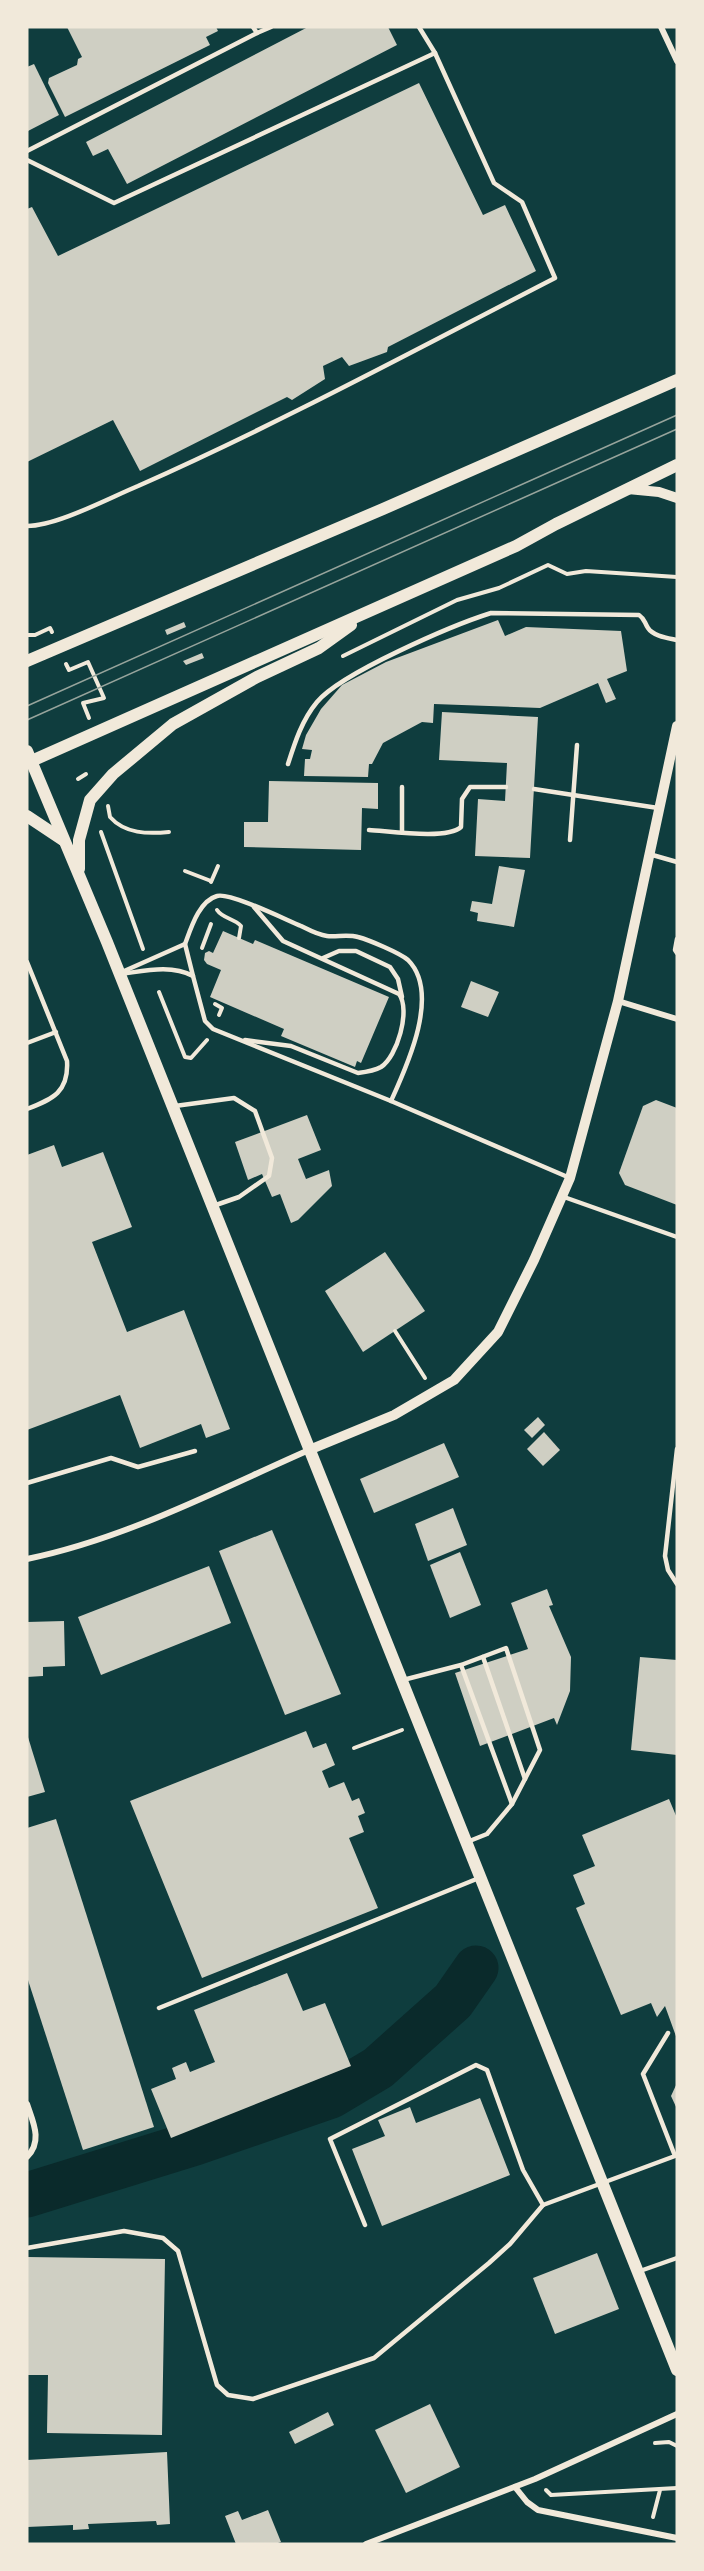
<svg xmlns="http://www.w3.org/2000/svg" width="704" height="2571" viewBox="0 0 704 2571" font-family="'Nunito Sans',sans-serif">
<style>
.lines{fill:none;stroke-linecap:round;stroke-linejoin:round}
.river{stroke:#0a2a2b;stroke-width:45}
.building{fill:#cfcfc3}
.path{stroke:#f1e9da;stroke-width:4}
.service{stroke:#f1e9da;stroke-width:4.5}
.minor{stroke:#f1e9da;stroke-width:6}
.tertiary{stroke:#f1e9da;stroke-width:10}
.secondary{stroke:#f1e9da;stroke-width:12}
.tram{stroke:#97a49c;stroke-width:1.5}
</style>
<rect width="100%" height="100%" fill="#0f3d3e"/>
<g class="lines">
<!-- river -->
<path class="river" d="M27,2195L195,2143L331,2096L378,2068L453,2001L476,1968"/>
</g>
<!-- building -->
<g class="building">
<path d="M67,27H216L218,31L206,37L210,45L65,117L48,83L49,78L77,65L78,59L82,57Z"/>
<path d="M308,27H388L397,45L127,184L108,149L93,156L86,142Z"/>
<path d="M34,64L59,115L28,131L27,67Z"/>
<path d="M419,83L483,215L505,205L536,271L388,347L387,352L349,366L342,357L323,366L325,379L292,400L287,397L140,471L113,420L27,462V209L32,207L58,256Z"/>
<path d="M498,620L505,636L526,627L621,631L627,671L607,679L616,699L606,703L598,683L540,708L434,704L433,723L422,722L383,743L372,764H369L368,777L304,776L305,759H310L312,750L302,749L306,735L321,709L342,685L386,662Z"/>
<path d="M184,622L186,627L167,635L165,630Z"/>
<path d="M202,653L204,658L186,665L183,661Z"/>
<path d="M442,712L538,717L530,858L475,856L478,799L505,801L507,763L439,760Z"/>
<path d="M269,781L378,783V809L362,808L361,850L244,847V822H268Z"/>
<path d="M499,866L525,870L514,927L477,921L478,913L470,911L472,901L492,904Z"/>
<path d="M223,931L253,944L255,940L389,997L361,1063L357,1061L355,1067L281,1036L284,1029L210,997L221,970L207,964L204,960L205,953L209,951L213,953Z"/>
<path d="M471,981L499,992L488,1017L461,1007Z"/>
<path d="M656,1100L677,1108V1205L625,1185L619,1173L643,1106Z"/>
<path d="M307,1115L321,1150L298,1159L306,1179L329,1170L332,1186L298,1220L291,1223L280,1194L272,1197L262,1174L248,1180L235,1142Z"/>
<path d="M54,1145L62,1167L103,1152L132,1227L92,1242L127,1332L184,1310L230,1429L206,1438L201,1424L140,1448L120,1395L27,1430V1155Z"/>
<path d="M385,1252L425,1311L363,1352L325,1291Z"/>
<path d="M538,1417L545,1425L532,1438L524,1430Z"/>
<path d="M544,1432L560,1450L543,1466L527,1449Z"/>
<path d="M444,1443L459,1477L374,1513L360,1479Z"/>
<path d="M453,1508L467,1545L428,1561L415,1524Z"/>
<path d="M272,1530L341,1694L285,1715L219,1551Z"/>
<path d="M460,1552L481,1605L450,1618L430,1565Z"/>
<path d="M209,1566L231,1623L101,1675L78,1617Z"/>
<path d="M547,1589L553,1605L549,1606L571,1657L570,1691L557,1725L554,1718L480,1746L455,1673L528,1649L511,1603Z"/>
<path d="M64,1621L65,1666L43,1667V1676L27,1677V1622Z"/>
<path d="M640,1657L677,1660V1755L631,1750Z"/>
<path d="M306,1731L313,1748L326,1743L335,1765L322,1771L329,1788L344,1782L352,1801L359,1798L365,1813L358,1816L364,1832L349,1838L378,1908L202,1978L130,1801Z"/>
<path d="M27,1734L45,1792L27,1797Z"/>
<path d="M669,1799L677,1818V2039L665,2006L657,2017L651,2003L621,2015L576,1908L585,1904L573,1875L595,1866L582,1835Z"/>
<path d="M56,1819L154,2127L83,2150L27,1977V1828Z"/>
<path d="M287,1973L303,2011L325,2003L351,2066L171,2138L151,2089L176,2079L172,2068L186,2062L190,2072L215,2062L194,2010Z"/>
<path d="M677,2083V2109L671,2096Z"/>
<path d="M480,2098L510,2175L382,2226L352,2149L385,2136L378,2120L410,2107L416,2123Z"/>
<path d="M597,2253L619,2309L555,2334L533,2278Z"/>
<path d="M27,2257L165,2259L162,2435L47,2433L48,2375H27Z"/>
<path d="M430,2404L460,2467L406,2493L375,2430Z"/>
<path d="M328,2412L334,2425L295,2444L289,2432Z"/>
<path d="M167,2452L170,2524L157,2525L156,2521L88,2524L89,2529L73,2530V2525L27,2527V2460Z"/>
<path d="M268,2510L281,2542L275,2544H236L225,2516L238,2511L242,2520Z"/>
</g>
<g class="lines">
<!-- path -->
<g class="path">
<path d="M27,635H35L50,628L52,632"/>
<path d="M343,656L457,600L499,588L548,565L567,574L586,571L677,577"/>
<path d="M66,664L69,670L88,662L104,698L83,703L89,718"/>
<path d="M78,779L86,774"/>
<path d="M108,806L110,817C125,834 148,834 169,832"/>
<path d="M101,832L143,949"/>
<path d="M185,871L211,881"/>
<path d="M211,882L218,866"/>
<path d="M217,910C223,919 234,918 241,926L239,938"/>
<path d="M202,948L211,924"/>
<path d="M159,992L185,1057L191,1058L207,1040"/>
<path d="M215,1004L222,1008L219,1015"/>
<path d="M395,1331L425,1378"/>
<path d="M354,1748L402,1730"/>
<path d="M655,2443L669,2442L677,2446"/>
<path d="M546,2490L551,2495L677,2488"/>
<path d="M653,2517L660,2490"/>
</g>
<!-- service -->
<g class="service">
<path d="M253,27L257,33L271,27"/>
<path d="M27,151L257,33"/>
<path d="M27,160L114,203L435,53"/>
<path d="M27,526C57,526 109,498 138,486C280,423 417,349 555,278L522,202L494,183L435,53L419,27"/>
<path d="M288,764C295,742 302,720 317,702C341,673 453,625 491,613L639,615C645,619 644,622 648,628C653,636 668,638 677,640"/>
<path d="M534,789L658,808"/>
<path d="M369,830C389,831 447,840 461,827L462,799L470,787H506"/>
<path d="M402,832V787"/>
<path d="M570,840L577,745"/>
<path d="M649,854L677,862"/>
<path d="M677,939L675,950L677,953"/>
<path d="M185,944L193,976"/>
<path d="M323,958L339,951H356L390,967L398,979L402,997"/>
<path d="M27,962L67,1061C69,1092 53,1099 27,1109"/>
<path d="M122,972L185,944C191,928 199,901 217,896C230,892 286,920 301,926C309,930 318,935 327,936C337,937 348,934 358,937C369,940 400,953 408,960C441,993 407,1066 391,1101"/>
<path d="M121,974C144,971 171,964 193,976L205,1021L213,1029L391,1101L570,1178"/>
<path d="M245,1040L291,1046L358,1073C366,1072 374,1071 381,1067C397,1057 411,1010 399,994L283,941L254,907"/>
<path d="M27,1043L56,1032"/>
<path d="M175,1106L234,1098L255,1111L272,1158L269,1176L239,1197L213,1206"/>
<path d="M564,1197L677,1237"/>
<path d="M677,1449L665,1556L668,1570L677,1584"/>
<path d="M27,1483L111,1458L138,1467L195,1451"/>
<path d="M483,1657L525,1779"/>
<path d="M461,1665L512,1804"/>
<path d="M403,1680L461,1665L506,1648L540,1750L512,1804L487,1834L467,1842"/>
<path d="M159,2008L479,1878"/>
<path d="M365,2225L330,2139L476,2065L487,2070L523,2170L543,2205"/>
<path d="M27,2248L124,2231L163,2238L178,2251L217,2385L228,2395L253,2399L374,2358L489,2263L510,2244L543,2205L675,2156L643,2074L668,2033"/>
<path d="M640,2271L677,2258"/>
</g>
<!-- minor -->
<g class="minor">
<path d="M661,27L677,61"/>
<path d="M618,1001L677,1019"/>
<path d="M27,1559C125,1539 218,1490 309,1450"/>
<path d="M27,2104C33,2122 43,2141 27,2157"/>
<path d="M515,2487L527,2502L538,2510L677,2538"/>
<path d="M366,2544L535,2479L677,2414"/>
</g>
<!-- tertiary -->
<g class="tertiary">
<path d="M628,489L659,492L677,498"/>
<path d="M309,1450L394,1415L454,1380L498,1332L534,1260L570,1178L618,1001L677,726"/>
</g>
<!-- secondary -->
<g class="secondary">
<path d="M27,661L383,509L677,380"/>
<path d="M27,751L107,942L677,2370"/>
<path d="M27,763L516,546L556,524L677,465"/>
<path d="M27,816L63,840"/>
<path d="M79,869V840L90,800L113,774L173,724L257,677L319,648L351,625"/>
</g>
<!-- tram -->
<g class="tram">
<path d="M27,706L677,415"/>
<path d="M27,720L677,429"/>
</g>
</g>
<!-- border -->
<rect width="704" height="2571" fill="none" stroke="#f1e9da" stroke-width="57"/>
</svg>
